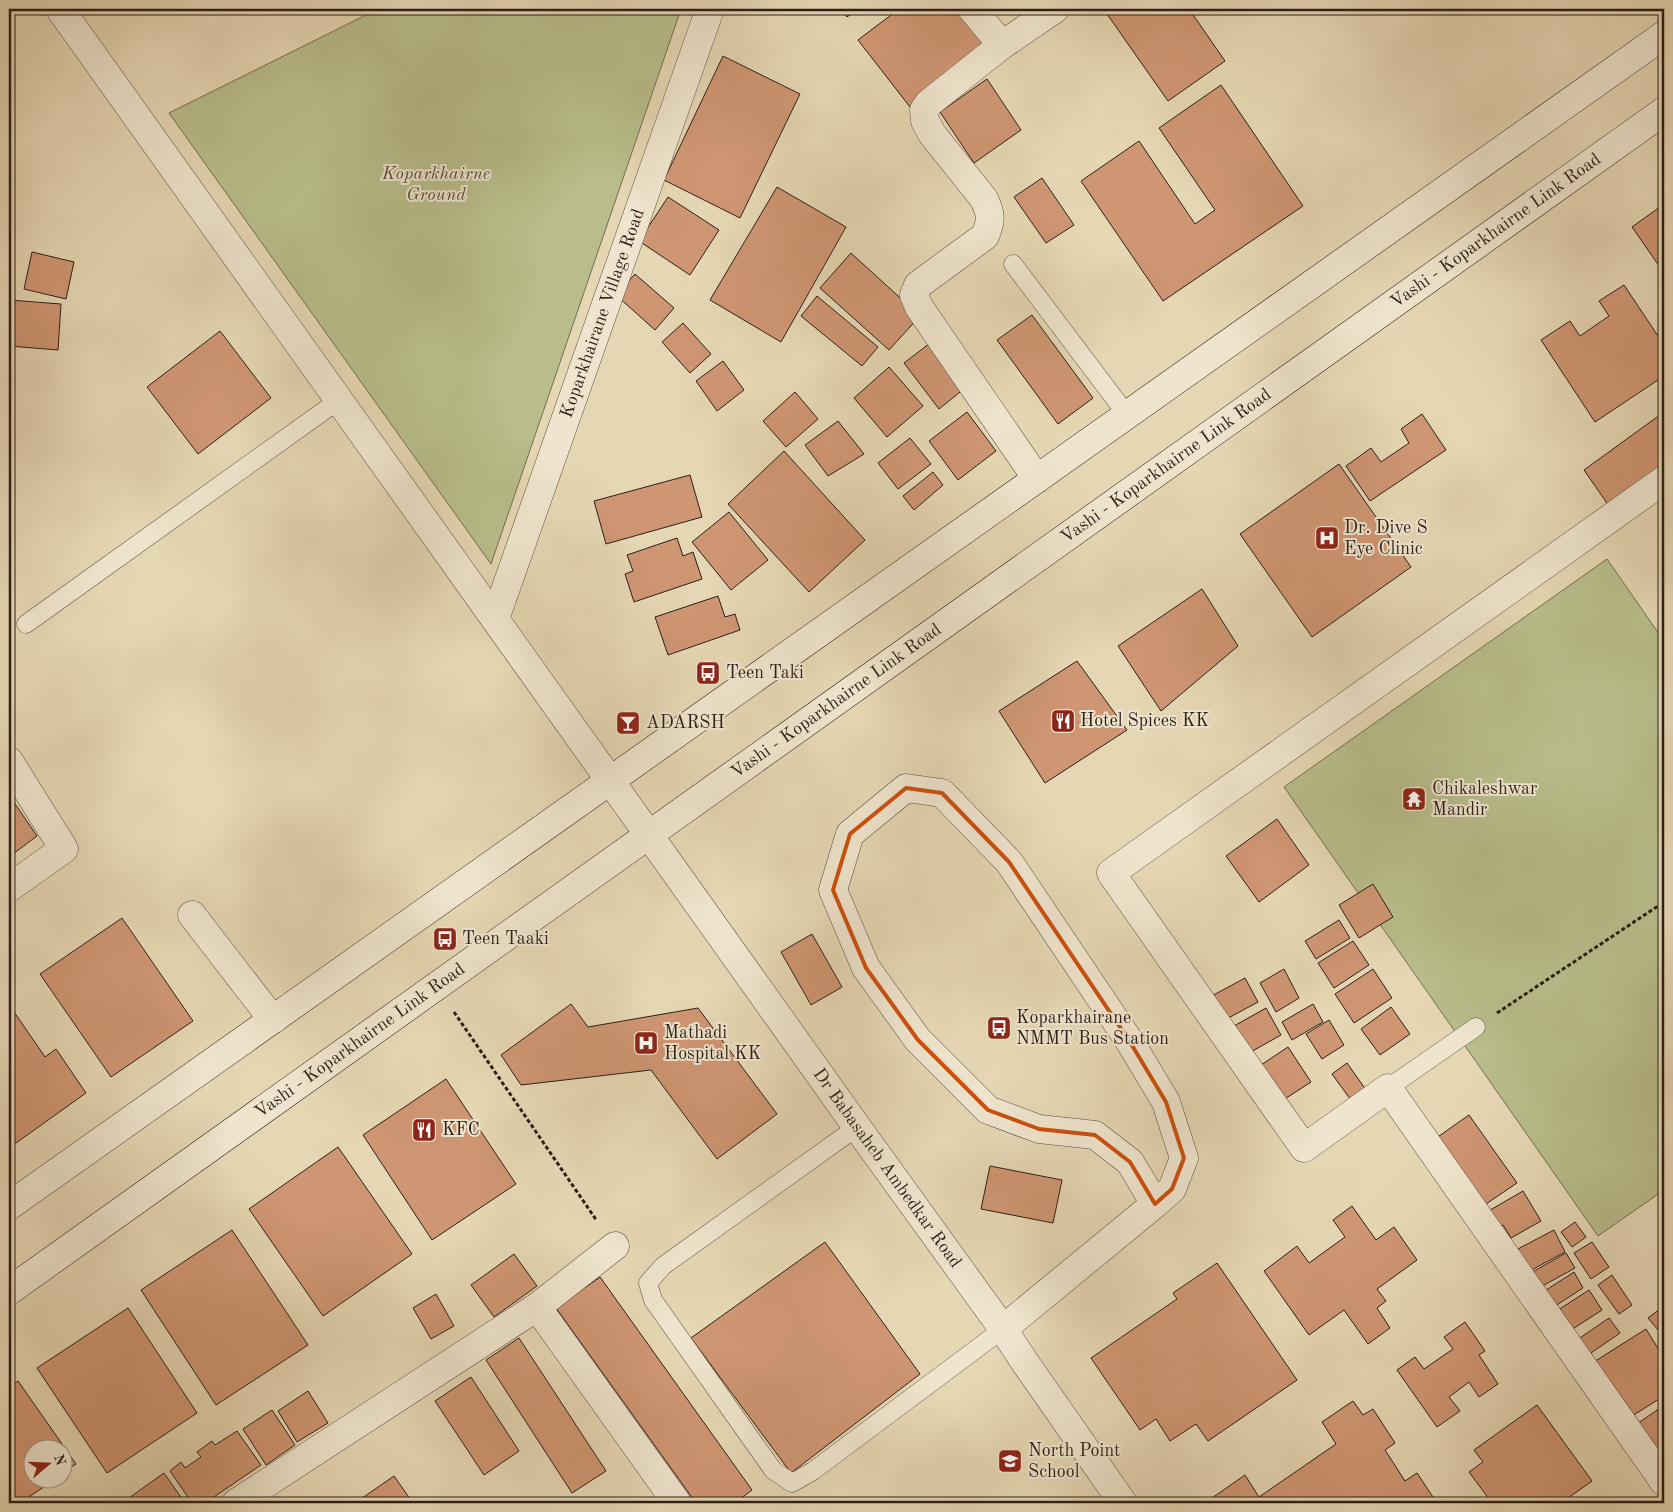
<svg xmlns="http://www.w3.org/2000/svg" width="1673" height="1512" viewBox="0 0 1673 1512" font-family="'Old Standard TT',serif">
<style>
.green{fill:#b8bd8b;stroke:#726e52}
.building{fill:#cf9673;stroke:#2c1f19}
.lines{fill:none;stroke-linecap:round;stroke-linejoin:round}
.service-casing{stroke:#5a4d40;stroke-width:19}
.minor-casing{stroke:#5a4d40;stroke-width:29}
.tertiary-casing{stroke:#5a4d40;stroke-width:29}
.secondary-casing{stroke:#2c1f19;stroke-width:29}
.path{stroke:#2c1f19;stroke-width:3;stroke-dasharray:4 2.5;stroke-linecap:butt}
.service{stroke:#efe5ce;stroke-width:18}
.minor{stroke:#efe5ce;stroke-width:28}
.tertiary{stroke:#efe5ce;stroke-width:28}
.secondary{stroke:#efe5ce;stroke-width:28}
.marked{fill:none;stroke:#cc500e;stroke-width:4;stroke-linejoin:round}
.labels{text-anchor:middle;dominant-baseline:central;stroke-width:4;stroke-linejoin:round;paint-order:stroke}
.park-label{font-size:18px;font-style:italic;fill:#564e3b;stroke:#efe5ce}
.street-label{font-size:18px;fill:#2c1f19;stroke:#efe5ce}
.poi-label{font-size:18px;fill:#2c1f19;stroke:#efe5ce;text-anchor:start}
</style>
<rect width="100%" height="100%" fill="#e6d7b4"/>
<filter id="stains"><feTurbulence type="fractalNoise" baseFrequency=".004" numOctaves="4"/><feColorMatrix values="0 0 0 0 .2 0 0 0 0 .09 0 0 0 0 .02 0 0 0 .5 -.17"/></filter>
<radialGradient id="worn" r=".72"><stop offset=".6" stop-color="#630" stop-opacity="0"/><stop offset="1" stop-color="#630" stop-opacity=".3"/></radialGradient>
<!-- green -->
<g class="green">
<path d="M378,9H681L491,564L169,113Z"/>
<path d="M1607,559L1664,641V1190L1598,1236L1284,787Z"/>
</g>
<!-- building -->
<g class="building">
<path d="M841,9H858L847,17Z"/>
<path d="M899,9H957L987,47L910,107L858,40Z"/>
<path d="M1114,9H1189L1225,61L1168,101L1107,14Z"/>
<path d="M723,56L800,94L740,218L664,180Z"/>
<path d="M987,79L1021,130L974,163L940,112Z"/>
<path d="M1221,85L1303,206L1163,301L1081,181L1139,141L1195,224L1215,210L1159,128Z"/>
<path d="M1042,178L1074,225L1046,243L1014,197Z"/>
<path d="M777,187L846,227L781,342L710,300Z"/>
<path d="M668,197L719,230L690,275L639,241Z"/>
<path d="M1664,204V273L1632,227Z"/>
<path d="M32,252L74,262L66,299L24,289Z"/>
<path d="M851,253L920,316L889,350L820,288Z"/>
<path d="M635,274L674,308L655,330L616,295Z"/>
<path d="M1624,285L1664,345V376L1595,422L1541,340L1570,321L1580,336L1609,316L1599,301Z"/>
<path d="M817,296L878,347L862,366L801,316Z"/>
<path d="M9,300L61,304L58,350L9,346Z"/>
<path d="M1032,315L1093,398L1058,424L997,340Z"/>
<path d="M683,323L711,354L690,373L662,342Z"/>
<path d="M220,331L271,398L198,454L147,387Z"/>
<path d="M930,343L965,388L939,409L904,363Z"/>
<path d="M723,361L744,390L717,411L696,381Z"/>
<path d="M889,367L923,406L887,437L854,398Z"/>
<path d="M795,392L818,419L786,447L763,421Z"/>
<path d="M967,412L996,451L958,480L929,441Z"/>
<path d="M1664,412V467L1609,506L1584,470Z"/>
<path d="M1422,414L1446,450L1370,501L1346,466L1371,448L1381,462L1409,443L1401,429Z"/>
<path d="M838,421L864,454L828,476L805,445Z"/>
<path d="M910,438L931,464L898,489L878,463Z"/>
<path d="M784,451L865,540L809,592L728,504Z"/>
<path d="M1339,464L1411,567L1312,637L1240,534Z"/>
<path d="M933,472L943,485L914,510L903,496Z"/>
<path d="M690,475L702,517L606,544L594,501Z"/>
<path d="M729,512L768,560L731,590L692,542Z"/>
<path d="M677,538L683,556L693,552L702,579L634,602L625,574L633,571L627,555Z"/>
<path d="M1202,589L1238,646L1161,711L1118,646Z"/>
<path d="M718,596L725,617L735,614L740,630L668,655L655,617Z"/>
<path d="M1077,661L1127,730L1045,783L999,711Z"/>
<path d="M9,795L37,836L9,857Z"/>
<path d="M1277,819L1309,865L1259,902L1226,856Z"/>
<path d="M1373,884L1393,917L1359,938L1339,905Z"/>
<path d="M122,918L193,1021L111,1077L40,974Z"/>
<path d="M1339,920L1350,938L1316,959L1305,941Z"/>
<path d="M812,934L842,987L811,1005L781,952Z"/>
<path d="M1353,941L1369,965L1334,988L1318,963Z"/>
<path d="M1284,969L1299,998L1276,1012L1260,983Z"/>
<path d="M1373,969L1392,998L1354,1023L1335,994Z"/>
<path d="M1245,978L1258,1002L1221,1022L1208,998Z"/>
<path d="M571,1004L588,1027L698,1008L777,1114L717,1159L651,1070L521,1085L501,1055Z"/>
<path d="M1313,1004L1323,1022L1292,1040L1282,1022Z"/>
<path d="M10,1006L45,1057L56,1049L86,1093L9,1148V1007Z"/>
<path d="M1391,1007L1410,1034L1380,1055L1361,1029Z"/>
<path d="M1266,1008L1281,1035L1249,1053L1234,1026Z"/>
<path d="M1329,1020L1344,1045L1322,1059L1306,1034Z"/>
<path d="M1288,1047L1311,1082L1277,1104L1255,1069Z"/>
<path d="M1347,1063L1371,1097L1356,1107L1332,1074Z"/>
<path d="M446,1079L516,1184L432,1240L363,1135Z"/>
<path d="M1469,1115L1517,1183L1480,1208L1432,1141Z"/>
<path d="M338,1147L412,1254L323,1316L249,1209Z"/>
<path d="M990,1166L1062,1180L1053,1223L981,1209Z"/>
<path d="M1523,1191L1541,1221L1511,1238L1503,1225L1495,1230L1485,1213Z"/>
<path d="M1352,1206L1376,1240L1394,1227L1417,1260L1377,1289L1386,1301L1377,1308L1390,1328L1368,1344L1344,1310L1309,1335L1264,1271L1297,1246L1309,1263L1345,1237L1333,1220Z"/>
<path d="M1575,1222L1586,1237L1572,1247L1561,1232Z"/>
<path d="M232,1230L308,1345L216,1405L141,1290Z"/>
<path d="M1554,1230L1565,1252L1526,1273L1514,1251Z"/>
<path d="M825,1242L920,1374L791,1473L691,1338Z"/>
<path d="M1592,1242L1609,1267L1591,1279L1574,1253Z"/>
<path d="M1566,1253L1575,1268L1537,1289L1529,1274Z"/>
<path d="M514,1254L537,1286L494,1317L471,1285Z"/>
<path d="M1217,1263L1297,1380L1208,1441L1196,1424L1170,1441L1156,1419L1140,1430L1091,1358L1177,1299L1173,1293Z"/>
<path d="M1574,1272L1583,1288L1549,1310L1540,1294Z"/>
<path d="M1612,1275L1632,1305L1619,1314L1598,1285Z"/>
<path d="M600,1277L752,1490L735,1503H696L556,1308Z"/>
<path d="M1589,1290L1602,1310L1568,1332L1555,1312Z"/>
<path d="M436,1294L454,1326L431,1339L413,1308Z"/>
<path d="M128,1308L197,1413L107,1473L37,1368Z"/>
<path d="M1660,1309L1664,1314V1337L1648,1318Z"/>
<path d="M1609,1318L1620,1333L1588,1355L1577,1340Z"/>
<path d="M1465,1322L1485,1351L1479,1355L1498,1384L1479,1397L1469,1382L1449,1397L1460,1411L1437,1427L1397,1370L1415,1357L1424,1369L1453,1349L1444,1337Z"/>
<path d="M1646,1329L1664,1358V1396L1624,1421L1589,1365Z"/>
<path d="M519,1338L606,1471L572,1493L486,1360Z"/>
<path d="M471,1377L519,1451L484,1475L435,1401Z"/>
<path d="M18,1381L76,1464L62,1473V1450H32V1480H54L20,1503H9V1388Z"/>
<path d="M308,1391L328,1423L297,1442L278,1411Z"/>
<path d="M1353,1401L1363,1415L1373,1409L1395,1443L1385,1450L1405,1481L1417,1473L1437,1503H1216L1212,1498L1245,1475L1259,1497L1336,1444L1322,1422Z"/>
<path d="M1537,1405L1592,1481L1561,1503H1492L1469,1472L1483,1462L1474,1450Z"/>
<path d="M1663,1406L1664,1408V1450L1655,1457L1634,1426Z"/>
<path d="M272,1410L295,1445L266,1465L243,1429Z"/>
<path d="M237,1431L261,1465L205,1503H192L170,1471L181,1462L185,1468L201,1457L197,1452L212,1441L215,1445Z"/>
<path d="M164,1473L185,1503H133L129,1498Z"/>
<path d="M394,1476L413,1503H355Z"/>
</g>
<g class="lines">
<defs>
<g id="service">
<path d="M1013,264L1127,415"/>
<path d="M26,624L339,400"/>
<path d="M1388,1088L1476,1027"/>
<path d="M857,1127L663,1266L648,1283L653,1300L773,1470L792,1483L813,1471L1003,1329"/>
</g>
<g id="minor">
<path d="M972,9L1002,45"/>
<path d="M1037,479L919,307L914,295L918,285L985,236C992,220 991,214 984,199L932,134L925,121L924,110L929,103L1002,45L1055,9"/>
<path d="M1664,480L1111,873L1304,1148L1388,1088L1664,1482"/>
<path id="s1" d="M495,619L710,9"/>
<path d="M9,761L64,849L9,888"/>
<path d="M192,915L270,1016L274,1019"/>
<path d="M537,1307L677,1503"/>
<path d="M1003,1329L1155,1204L1172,1189L1184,1158L1166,1102L1130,1042L1009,862L942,793L906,788L850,834L833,890L866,968L918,1040L988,1110L1039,1129L1095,1135L1130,1162L1155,1204"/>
<path d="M236,1503L537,1307L615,1246"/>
</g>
<g id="tertiary">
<path id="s2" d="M60,9L857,1127L1003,1329L1024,1361L1123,1503"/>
</g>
<g id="secondary">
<path d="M9,1206L1664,35"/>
<path id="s3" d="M9,1291L1664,111"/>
</g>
</defs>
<!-- service casing -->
<use href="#service" class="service-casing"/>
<!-- minor casing -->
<use href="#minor" class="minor-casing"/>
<!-- tertiary casing -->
<use href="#tertiary" class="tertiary-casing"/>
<!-- secondary casing -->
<use href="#secondary" class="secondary-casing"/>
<!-- path -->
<g class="path">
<path d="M454,1012L597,1221"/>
<path d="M1497,1013L1664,902"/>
</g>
<!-- service -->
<use href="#service" class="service"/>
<!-- minor -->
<use href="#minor" class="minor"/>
<!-- tertiary -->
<use href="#tertiary" class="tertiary"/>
<!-- secondary -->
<use href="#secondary" class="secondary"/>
</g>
<!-- marked area -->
<path class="marked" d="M906,788L942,793L1009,862L1130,1042L1166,1102L1184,1158L1172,1189L1155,1204L1130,1162L1095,1135L1039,1129L988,1110L918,1040L866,968L833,890L850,834Z"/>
<!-- icons -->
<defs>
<symbol id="hospital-square" viewBox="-11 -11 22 22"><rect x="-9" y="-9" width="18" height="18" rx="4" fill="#8f2418" stroke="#efe5ce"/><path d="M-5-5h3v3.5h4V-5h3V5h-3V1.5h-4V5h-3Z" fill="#fff"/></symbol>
<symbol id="bus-square" viewBox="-11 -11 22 22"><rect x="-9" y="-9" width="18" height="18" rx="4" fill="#8f2418" stroke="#efe5ce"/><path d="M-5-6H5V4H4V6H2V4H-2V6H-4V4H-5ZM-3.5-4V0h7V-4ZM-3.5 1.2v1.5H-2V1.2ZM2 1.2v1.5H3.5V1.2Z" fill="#fff"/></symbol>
<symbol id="restaurant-square" viewBox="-11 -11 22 22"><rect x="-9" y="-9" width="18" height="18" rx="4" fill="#8f2418" stroke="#efe5ce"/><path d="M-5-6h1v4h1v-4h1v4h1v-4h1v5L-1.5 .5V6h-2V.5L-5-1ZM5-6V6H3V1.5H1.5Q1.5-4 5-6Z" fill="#fff"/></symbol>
<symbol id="bar-square" viewBox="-11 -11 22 22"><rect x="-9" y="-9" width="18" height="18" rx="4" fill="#8f2418" stroke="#efe5ce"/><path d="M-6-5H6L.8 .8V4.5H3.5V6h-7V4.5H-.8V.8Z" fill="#fff"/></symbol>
<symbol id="temple-square" viewBox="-11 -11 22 22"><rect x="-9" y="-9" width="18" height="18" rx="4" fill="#8f2418" stroke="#efe5ce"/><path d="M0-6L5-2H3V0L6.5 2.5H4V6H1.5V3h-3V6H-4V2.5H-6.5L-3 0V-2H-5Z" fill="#fff"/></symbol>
<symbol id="school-square" viewBox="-11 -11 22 22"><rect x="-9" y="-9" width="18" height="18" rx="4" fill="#8f2418" stroke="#efe5ce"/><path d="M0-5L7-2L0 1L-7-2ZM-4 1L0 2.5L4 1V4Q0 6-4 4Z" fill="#fff"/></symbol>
</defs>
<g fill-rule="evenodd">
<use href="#hospital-square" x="1313" y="524" width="28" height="28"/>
<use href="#bus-square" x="694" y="659" width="28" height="28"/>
<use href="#restaurant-square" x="1049" y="707" width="28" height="28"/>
<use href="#bar-square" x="614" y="709" width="28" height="28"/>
<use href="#temple-square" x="1400" y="785" width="28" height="28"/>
<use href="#bus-square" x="431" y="925" width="28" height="28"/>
<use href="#bus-square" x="985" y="1014" width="28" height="28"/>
<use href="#hospital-square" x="632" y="1029" width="28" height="28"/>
<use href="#restaurant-square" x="410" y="1116" width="28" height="28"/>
<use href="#school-square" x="996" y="1447" width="28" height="28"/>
</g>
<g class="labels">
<!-- park labels -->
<g class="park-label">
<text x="436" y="174">Koparkhairne<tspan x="436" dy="21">Ground</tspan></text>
</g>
<!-- street labels -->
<g class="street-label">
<text stroke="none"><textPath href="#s3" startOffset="1826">Vashi - Koparkhairne Link Road</textPath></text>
<text stroke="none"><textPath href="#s1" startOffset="324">Koparkhairane Village Road</textPath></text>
<text stroke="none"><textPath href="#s3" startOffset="1421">Vashi - Koparkhairne Link Road</textPath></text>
<text stroke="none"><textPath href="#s3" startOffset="1016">Vashi - Koparkhairne Link Road</textPath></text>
<text stroke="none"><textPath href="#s3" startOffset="431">Vashi - Koparkhairne Link Road</textPath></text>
<text stroke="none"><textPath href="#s2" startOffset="1424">Dr Babasaheb Ambedkar Road</textPath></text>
</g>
<!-- poi labels -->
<g class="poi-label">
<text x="1344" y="528">Dr. Dive S<tspan x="1344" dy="21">Eye Clinic</tspan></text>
<text x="726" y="673">Teen Taki</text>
<text x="1080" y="721">Hotel Spices KK</text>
<text x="646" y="723">ADARSH</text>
<text x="1432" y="789">Chikaleshwar<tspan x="1432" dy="21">Mandir</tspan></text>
<text x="462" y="939">Teen Taaki</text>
<text x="1016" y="1018">Koparkhairane<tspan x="1016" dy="21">NMMT Bus Station</tspan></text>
<text x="664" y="1033">Mathadi<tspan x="664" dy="21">Hospital KK</tspan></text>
<text x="442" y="1130">KFC</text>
<text x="1028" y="1451">North Point<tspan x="1028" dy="21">School</tspan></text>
</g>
</g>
<!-- margin -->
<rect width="1673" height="1512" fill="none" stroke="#e6d7b4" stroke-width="30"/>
<rect x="10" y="10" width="1653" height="1492" fill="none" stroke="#2c1f19" stroke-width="2.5"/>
<rect x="15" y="15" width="1643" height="1482" fill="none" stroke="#2c1f19"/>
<!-- north arrow -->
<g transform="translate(48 1464) rotate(71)"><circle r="24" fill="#efe5ce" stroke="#a19686"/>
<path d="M0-4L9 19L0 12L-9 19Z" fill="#8f2418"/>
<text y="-8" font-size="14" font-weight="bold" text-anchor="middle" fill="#2c1f19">N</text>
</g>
<rect width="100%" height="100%" filter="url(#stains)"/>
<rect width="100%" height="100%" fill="url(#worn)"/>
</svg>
